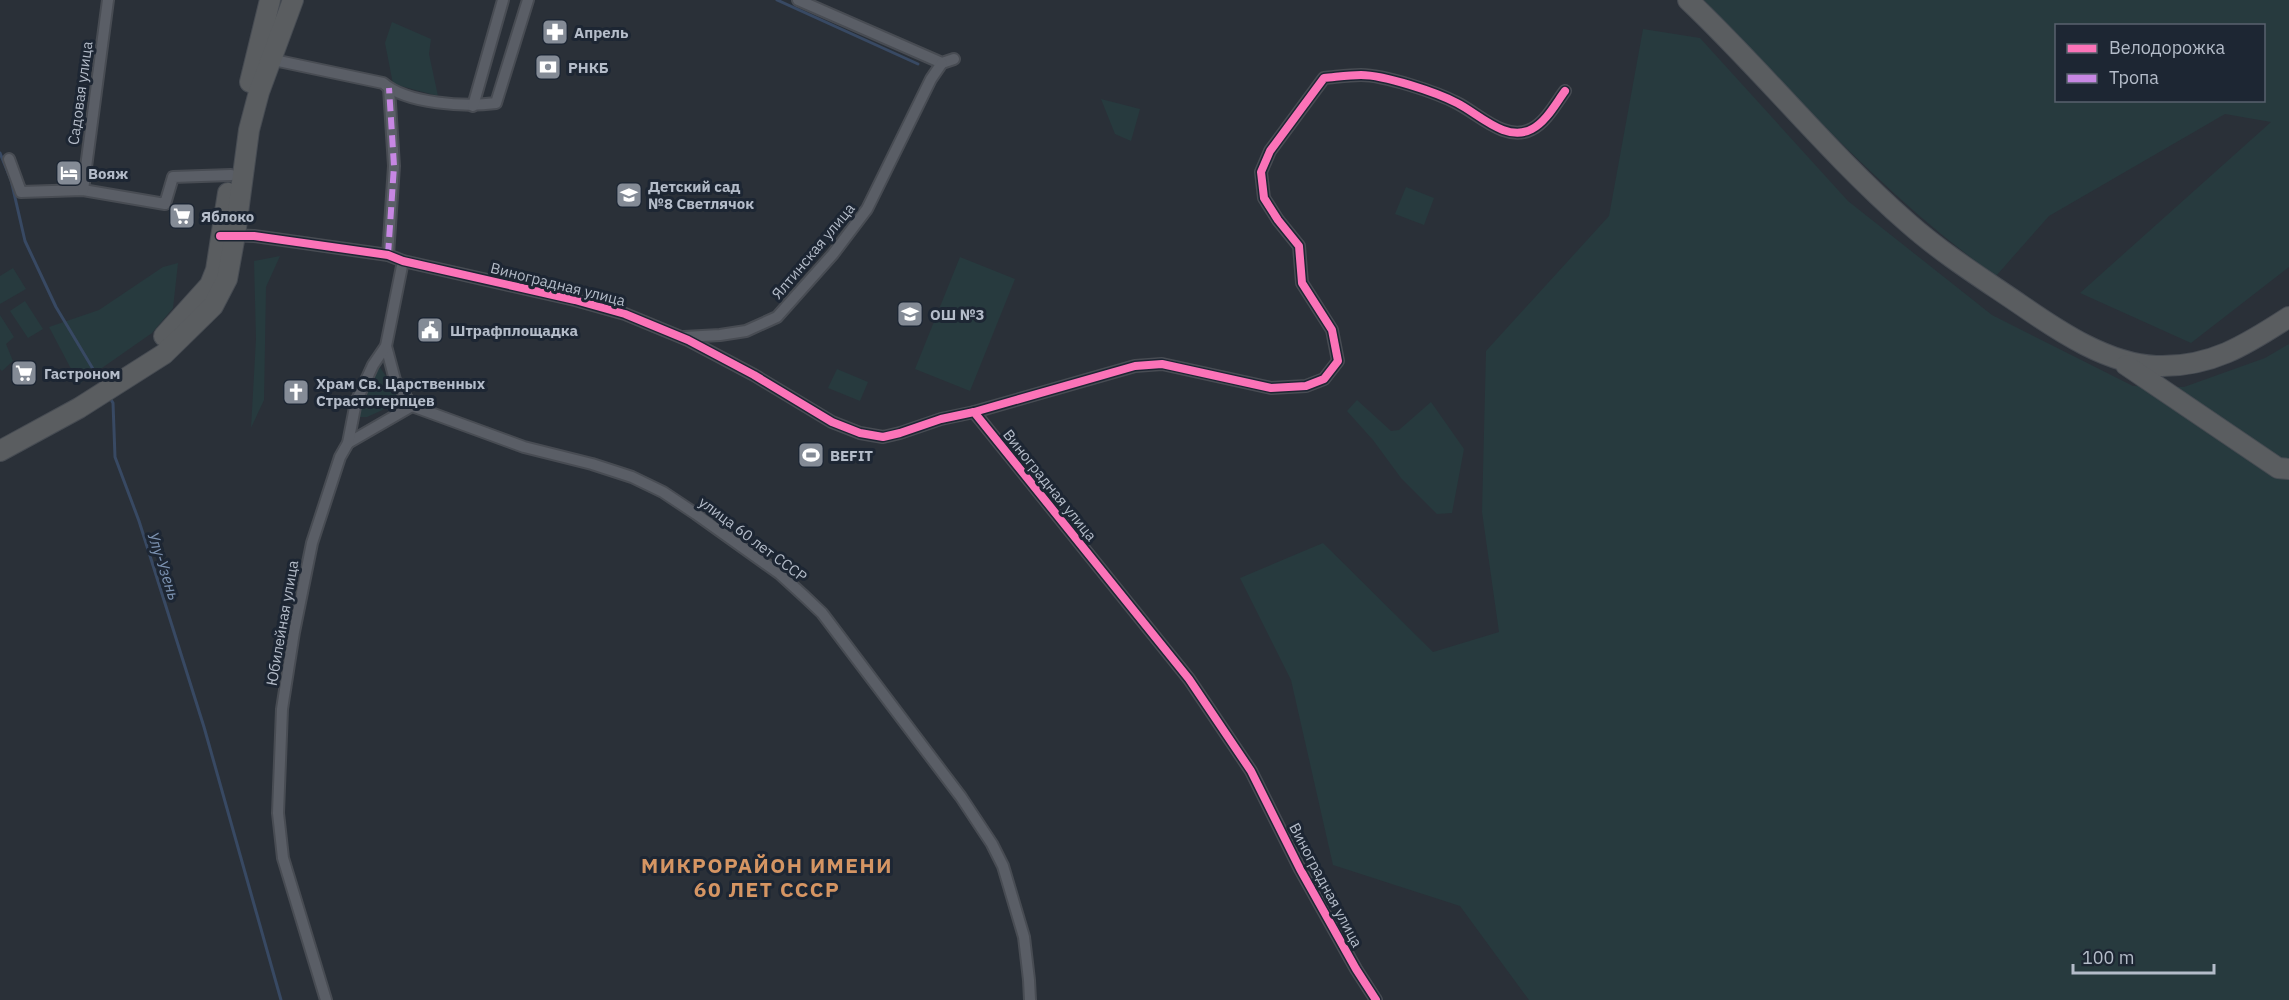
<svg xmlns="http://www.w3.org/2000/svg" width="2289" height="1000" viewBox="0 0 2289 1000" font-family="'IBM Plex Sans',sans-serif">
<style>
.green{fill:#273a3e;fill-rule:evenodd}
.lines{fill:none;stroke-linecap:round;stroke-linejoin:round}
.stream{stroke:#384963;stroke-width:3}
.street-casing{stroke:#484c53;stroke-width:14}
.highway-casing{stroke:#474c53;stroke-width:22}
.street{stroke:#5a5e66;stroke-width:10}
.highway{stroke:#5a5d60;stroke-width:20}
.quiet{stroke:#c787e3;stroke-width:6;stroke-dasharray:12 6;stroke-linecap:butt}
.cycleway-casing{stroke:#1d2633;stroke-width:11}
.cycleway{stroke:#fb73b8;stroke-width:8}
.labels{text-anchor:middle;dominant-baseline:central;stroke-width:6;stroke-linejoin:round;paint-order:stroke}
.poi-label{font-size:15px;font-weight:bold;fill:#b4bcc9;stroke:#1d2633;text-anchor:start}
.street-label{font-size:15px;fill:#b4bcc9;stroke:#1d2633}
.water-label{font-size:16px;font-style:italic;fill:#7c92b1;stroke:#1d2633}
.district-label{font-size:21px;font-weight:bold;letter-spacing:1.5px;fill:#d59563;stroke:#1d2633}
</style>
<rect width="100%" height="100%" fill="#2a3038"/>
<!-- green -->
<g class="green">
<path d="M1704,0H2289V267L2191,343L2080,293L2271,122L2225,114L2049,216L1996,276C1886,198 1796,97 1704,0ZM2056,26H2264V100H2056Z"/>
<path d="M392,22L431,39L429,54L438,96L393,84L385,43Z"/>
<path d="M1643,29L1700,38L1848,201L1992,315L2133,386L2184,387L2265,358L2289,344V1000H1529L1460,906L1333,865L1291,680L1240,578L1323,543L1433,652L1499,632L1482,512L1486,351L1609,216Z"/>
<path d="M1101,99L1140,109L1131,141L1115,134Z"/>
<path d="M1406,187L1434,198L1424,225L1395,214Z"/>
<path d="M280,256L266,287L264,400L251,428L256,339L254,261Z"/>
<path d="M960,257L1015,279L970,391L915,369Z"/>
<path d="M178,263L173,308L152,333L79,384L49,327L99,310L163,267Z"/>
<path d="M13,268L26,289L0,304V276Z"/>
<path d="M25,301L43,329L28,338L10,311Z"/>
<path d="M0,315L14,337L6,344L13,361L2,371L0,369Z"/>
<path d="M377,363L400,397L398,403L367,417H359L357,411Z"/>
<path d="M837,369L868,382L860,401L828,388Z"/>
<path d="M1357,400L1391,431L1399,430L1431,402L1464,449L1452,513L1437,514L1401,478L1373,440L1347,411Z"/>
</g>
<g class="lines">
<!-- stream -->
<g class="stream">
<path d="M777,0L918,64"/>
<path d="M0,153L11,180L25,241L56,307L102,384"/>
<path d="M110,398L113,403L115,457L139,521L204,727L281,1000"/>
</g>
<defs>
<g id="street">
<path d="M798,0L942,63L954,59"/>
<path d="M269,59L383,83C407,104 465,107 496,103L528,0"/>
<path d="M473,106L503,0"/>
<path d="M9,159L21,192L83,190L165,204L173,177L231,175"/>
<path d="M83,190L108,0"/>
<path d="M230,235L254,236L388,255L403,261L575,300L625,314L688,340L754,375L832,422L860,433L883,437L900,433L941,419L974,412L1189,679L1251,771L1300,869L1356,969L1376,1000"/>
<path d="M388,255L394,166L389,88"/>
<path d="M684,337L720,335L746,331L777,317L833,254L867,209L931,79L942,63"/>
<path d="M386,346L395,380L412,406"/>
<path d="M974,412L1135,366L1162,364L1271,388L1306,386L1324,379L1338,361L1332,330L1302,283L1299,246L1278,220L1264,198L1261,172L1270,151L1324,78C1336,77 1349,75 1361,75C1384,75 1436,92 1457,103C1479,114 1506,143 1532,129C1546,122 1556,103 1565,91"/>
<path d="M348,443L412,406L524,447L592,464L632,477L663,492L696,514L780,574L803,595L822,613L961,797L992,844L1003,866L1024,937L1029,980L1030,1000"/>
<path d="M326,1000L283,858L278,813L282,709L294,632L312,543L340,457L348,443L356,402L373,365L386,346L403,261"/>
</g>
<g id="highway">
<path d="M1688,0C1764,72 1829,154 1908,223C1943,254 1983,279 2021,305C2060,332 2108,364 2156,366C2210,368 2246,345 2289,317"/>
<path d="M250,82L270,0"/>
<path d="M164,336L210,285L216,270L228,193"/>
<path d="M2126,365L2278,468L2289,469"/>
<path d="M0,451L79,408L164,354L213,306L227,279L235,235L249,130L259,92L293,0"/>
</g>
</defs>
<!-- street casing -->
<use href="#street" class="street-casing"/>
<!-- highway casing -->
<use href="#highway" class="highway-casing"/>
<!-- street -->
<use href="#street" class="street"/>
<!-- highway -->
<use href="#highway" class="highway"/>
<!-- quiet -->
<path class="quiet" d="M388,255L394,166L389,88"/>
<defs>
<g id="cycleway">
<path d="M220,236H254L388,255L403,261L575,300L625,314L688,340L754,375L832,422L860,433L883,437L900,433L941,419L974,412L1189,679L1251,771L1300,869L1356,969L1376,1000"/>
<path d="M974,412L1135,366L1162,364L1271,388L1306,386L1324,379L1338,361L1332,330L1302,283L1299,246L1278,220L1264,198L1261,172L1270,151L1324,78C1336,77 1349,75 1361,75C1384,75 1436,92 1457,103C1479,114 1506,143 1532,129C1546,122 1556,103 1565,91"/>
</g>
</defs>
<!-- cycleway casing -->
<use href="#cycleway" class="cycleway-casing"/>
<!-- cycleway -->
<use href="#cycleway" class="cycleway"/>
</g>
<!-- icons -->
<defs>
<symbol id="pharmacy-square" viewBox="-11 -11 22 22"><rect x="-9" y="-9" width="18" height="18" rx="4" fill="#848b96" stroke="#1d2633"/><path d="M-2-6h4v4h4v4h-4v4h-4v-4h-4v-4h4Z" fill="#fff"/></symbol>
<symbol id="bank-square" viewBox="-11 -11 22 22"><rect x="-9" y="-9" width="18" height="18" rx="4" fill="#848b96" stroke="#1d2633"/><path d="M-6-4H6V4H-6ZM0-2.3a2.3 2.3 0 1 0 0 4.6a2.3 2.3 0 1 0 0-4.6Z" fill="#fff"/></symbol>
<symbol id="hotel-square" viewBox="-11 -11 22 22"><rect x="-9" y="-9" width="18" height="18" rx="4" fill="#848b96" stroke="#1d2633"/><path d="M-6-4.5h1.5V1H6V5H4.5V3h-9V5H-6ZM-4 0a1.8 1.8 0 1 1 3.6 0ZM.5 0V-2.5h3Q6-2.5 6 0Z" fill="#fff"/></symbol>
<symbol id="school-square" viewBox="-11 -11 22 22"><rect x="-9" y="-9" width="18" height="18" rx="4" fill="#848b96" stroke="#1d2633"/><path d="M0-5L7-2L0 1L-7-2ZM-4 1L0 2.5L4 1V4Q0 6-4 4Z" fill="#fff"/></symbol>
<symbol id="supermarket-square" viewBox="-11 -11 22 22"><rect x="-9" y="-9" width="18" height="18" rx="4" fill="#848b96" stroke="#1d2633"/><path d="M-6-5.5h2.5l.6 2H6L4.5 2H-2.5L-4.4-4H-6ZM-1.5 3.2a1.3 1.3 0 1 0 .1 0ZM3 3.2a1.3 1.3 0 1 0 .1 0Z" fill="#fff"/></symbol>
<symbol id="civic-square" viewBox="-11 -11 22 22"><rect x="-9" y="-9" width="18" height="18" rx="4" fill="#848b96" stroke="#1d2633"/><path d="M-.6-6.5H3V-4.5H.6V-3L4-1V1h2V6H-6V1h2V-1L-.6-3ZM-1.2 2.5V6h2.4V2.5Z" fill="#fff"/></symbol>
<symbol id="church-square" viewBox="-11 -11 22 22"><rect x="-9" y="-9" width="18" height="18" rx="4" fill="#848b96" stroke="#1d2633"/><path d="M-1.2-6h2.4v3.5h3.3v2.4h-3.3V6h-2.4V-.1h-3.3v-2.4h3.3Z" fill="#fff"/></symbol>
<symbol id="stadium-square" viewBox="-11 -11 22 22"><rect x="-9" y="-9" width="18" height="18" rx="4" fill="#848b96" stroke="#1d2633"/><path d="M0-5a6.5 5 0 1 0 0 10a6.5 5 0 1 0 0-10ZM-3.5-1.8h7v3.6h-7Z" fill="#fff"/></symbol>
</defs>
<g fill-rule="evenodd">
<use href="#pharmacy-square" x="540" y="17" width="30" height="30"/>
<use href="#bank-square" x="533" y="52" width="30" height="30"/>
<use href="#hotel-square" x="54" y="158" width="30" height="30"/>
<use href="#school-square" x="614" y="180" width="30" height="30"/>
<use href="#supermarket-square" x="167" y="201" width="30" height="30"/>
<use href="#school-square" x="895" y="299" width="30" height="30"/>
<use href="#civic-square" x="415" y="315" width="30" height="30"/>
<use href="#supermarket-square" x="9" y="358" width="30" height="30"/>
<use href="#church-square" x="281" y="377" width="30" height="30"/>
<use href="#stadium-square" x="796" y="440" width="30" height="30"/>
</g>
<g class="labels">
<!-- poi labels -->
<g class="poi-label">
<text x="574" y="32">Апрель</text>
<text x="568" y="67">РНКБ</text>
<text x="88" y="173">Вояж</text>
<text x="648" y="186">Детский сад<tspan x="648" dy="17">№8 Светлячок</tspan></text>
<text x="201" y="216">Яблоко</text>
<text x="930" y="314">ОШ №3</text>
<text x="450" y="330">Штрафплощадка</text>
<text x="44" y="373">Гастроном</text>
<text x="316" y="383">Храм Св. Царственных<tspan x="316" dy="17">Страстотерпцев</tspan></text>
<text x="830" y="455">BEFIT</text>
</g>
<!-- street labels -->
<g class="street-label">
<text transform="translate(80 93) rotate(-82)">Садовая улица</text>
<text transform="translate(813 251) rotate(-50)">Ялтинская улица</text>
<text transform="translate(558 284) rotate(14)">Виноградная улица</text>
<text transform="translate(1050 485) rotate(51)">Виноградная улица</text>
<text transform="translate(753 539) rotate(37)">улица 60 лет СССР</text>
<text transform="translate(282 623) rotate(-80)">Юбилейная улица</text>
<text transform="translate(1326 885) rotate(62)">Виноградная улица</text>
</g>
<!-- water labels -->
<g class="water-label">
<text transform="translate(164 566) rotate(72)">Улу-Узень</text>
</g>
<!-- district labels -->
<g class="district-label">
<text x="767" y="865">МИКРОРАЙОН ИМЕНИ<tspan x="767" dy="24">60 ЛЕТ СССР</tspan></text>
</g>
</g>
<!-- legend -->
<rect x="2055" y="24" width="210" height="78" fill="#1d2633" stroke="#59626f" stroke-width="1.5"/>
<rect x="2067" y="44" width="30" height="9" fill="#fb73b8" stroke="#59626f" stroke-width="1.5"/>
<text x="2109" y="54" font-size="18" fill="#b4bcc9">Велодорожка</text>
<rect x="2067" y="74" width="30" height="9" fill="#c787e3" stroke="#59626f" stroke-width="1.5"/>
<text x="2109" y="84" font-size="18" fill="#b4bcc9">Тропа</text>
<!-- scale -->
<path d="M2073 964v9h141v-9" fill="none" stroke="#b4bcc9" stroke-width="3"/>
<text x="2082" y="964" font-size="18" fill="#b4bcc9" stroke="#1d2633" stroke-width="4.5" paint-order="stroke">100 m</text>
</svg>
